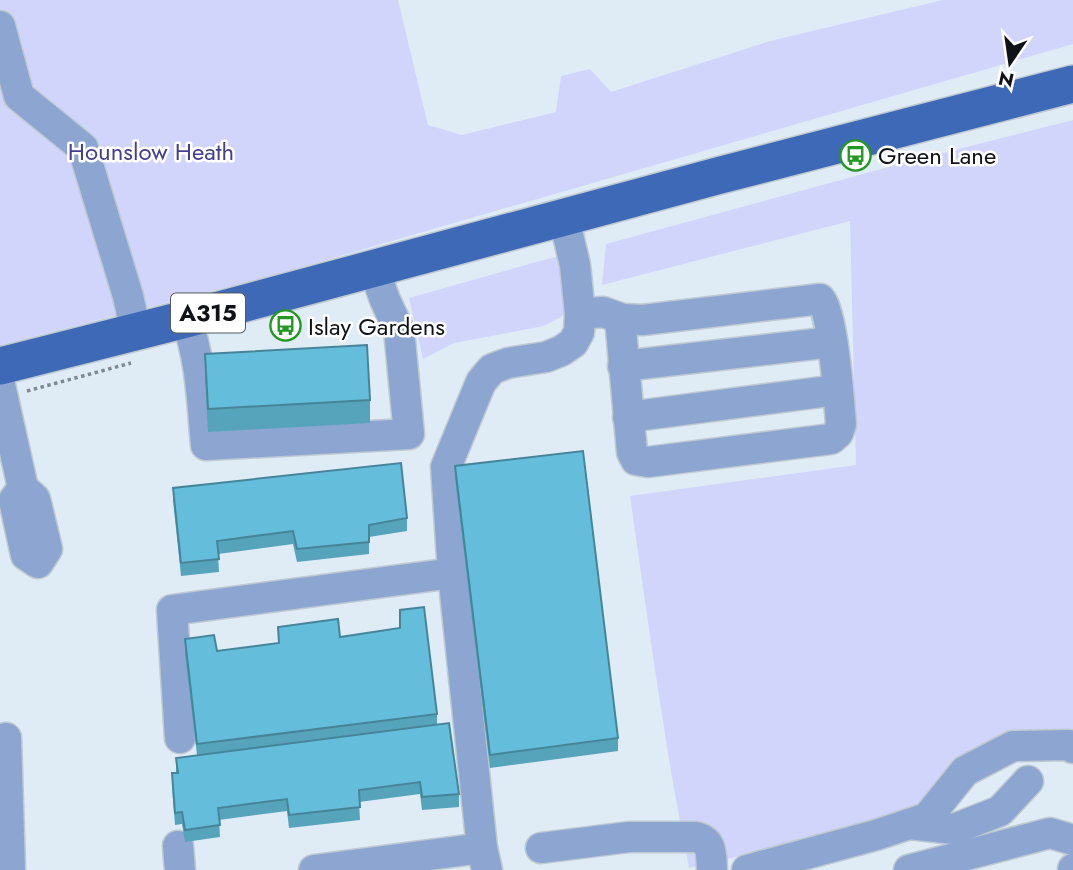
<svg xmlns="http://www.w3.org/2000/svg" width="1073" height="870" viewBox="0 0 1073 870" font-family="Jost,sans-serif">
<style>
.green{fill:#d1d5fb}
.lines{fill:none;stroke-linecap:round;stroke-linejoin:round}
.minor-casing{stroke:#bec9d2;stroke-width:33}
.major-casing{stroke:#bec9d2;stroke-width:40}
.path{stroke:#808990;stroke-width:3.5;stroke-dasharray:3.5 3.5;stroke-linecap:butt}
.minor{stroke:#8da6d1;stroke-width:30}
.major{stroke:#3e69b7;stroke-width:37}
.wall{fill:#56a3bc}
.building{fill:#64bedb;stroke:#468599;stroke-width:2}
.labels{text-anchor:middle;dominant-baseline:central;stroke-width:5;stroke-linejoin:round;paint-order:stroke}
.shield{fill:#fff;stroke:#575a5d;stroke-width:2}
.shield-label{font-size:23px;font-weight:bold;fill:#0f1317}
.park-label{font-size:24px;fill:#43408e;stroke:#fff}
.poi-label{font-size:24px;fill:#0f1317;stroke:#fff;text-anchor:start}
</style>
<rect width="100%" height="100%" fill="#dfecf6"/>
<!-- green -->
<g class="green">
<path d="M0,0H398L428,125L462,135L556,112L561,76L590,69L611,92L770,41L943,0H1073V44L264,278L0,345Z"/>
<path d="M1073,120V750L950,773L910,811L803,841L689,868C664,745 648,620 630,496L856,465L850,221L602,285L606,244L907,162Z"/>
<path d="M558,256L568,310L561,317L544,326L454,343L423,359L409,298Z"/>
</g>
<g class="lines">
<defs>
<g id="minor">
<path d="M0,26L19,96L83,148L128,296L136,332"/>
<path d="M580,314L603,312L620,318L623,319L643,320L820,299C833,312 839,401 841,424L838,433L831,439L648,462L636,460L632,452L620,318"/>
<path d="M186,319C201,359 202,402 206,445L409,434L399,330L385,300L374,269"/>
<path d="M623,366L832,342"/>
<path d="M0,385L23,488"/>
<path d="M628,417L837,390"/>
<path d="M23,488L35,499L47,549L38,563L26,555L14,500Z"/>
<path d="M180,738L172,610L453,573"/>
<path d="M0,740L6,738L10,870"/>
<path d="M909,824L954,829L1000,811L1028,781"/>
<path d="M178,846L180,870"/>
<path d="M541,848L629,837H696C713,841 711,855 712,870"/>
<path d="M314,870L482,848"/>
<path d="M487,870L482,848L453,573L446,467L481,382L492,369L508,363L546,357L561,351L573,343L579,332L580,314L575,265L564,218"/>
<path d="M747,870L876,835L927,818L965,771L1013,746L1069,745L1073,748"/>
<path d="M909,870L1050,833L1073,840"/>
<path d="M1073,870V869"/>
</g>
<path id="major" d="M0,366L186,319L717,176L1073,84"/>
</defs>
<!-- minor casing -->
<use href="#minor" class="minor-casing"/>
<!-- major casing -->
<use href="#major" class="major-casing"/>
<!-- path -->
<path class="path" d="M27,391L131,363"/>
<!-- minor -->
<use href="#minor" class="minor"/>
<!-- major -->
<use href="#major" class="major"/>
</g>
<!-- wall -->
<g class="wall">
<path d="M205,354L370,400V423L208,432L205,376Z"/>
<path d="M455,466L618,738V751L490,768L455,479Z"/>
<path d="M173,488L407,518V531L369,537V554L297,562L293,544L218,554L219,572L181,576L173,500Z"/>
<path d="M278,627L340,637L437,714V725L459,794V807L422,810L420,794L359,802L360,820L289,828L287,811L219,820L220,837L185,842L182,824L175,825L172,786V773H176V758L197,755L185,655V639L217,651L278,644Z"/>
</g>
<!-- building -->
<g class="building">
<path d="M367,345L370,400L208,409L205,354Z"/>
<path d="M583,451L618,738L490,755L455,466Z"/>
<path d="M401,463L407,518L369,525V542L297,549L293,531L217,541L219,559L181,563L173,488Z"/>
<path d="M424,607L437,714L197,744L185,639L214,635L217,651L279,643L278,627L338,619L340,637L400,628V610Z"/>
<path d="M449,723L459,794L422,797L420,782L359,790L360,807L289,815L287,799L218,808L220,825L185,830L182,812L175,813L172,773H178L176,758Z"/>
</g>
<!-- icons -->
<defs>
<symbol id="bus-ring" viewBox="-11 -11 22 22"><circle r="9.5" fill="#fff" stroke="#259725" stroke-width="1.5"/><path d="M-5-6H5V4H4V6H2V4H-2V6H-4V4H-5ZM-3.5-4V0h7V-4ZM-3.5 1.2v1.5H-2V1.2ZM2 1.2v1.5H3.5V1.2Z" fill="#259725"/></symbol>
</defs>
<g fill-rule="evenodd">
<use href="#bus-ring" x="838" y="138" width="35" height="35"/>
<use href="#bus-ring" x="268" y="308" width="35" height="35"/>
</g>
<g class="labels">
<!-- shield labels -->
<rect class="shield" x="171" y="293.5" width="74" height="39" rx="5"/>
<g class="shield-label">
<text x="208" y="313">A315</text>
</g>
<!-- park labels -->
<g class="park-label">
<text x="151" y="151">Hounslow Heath</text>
</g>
<!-- poi labels -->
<g class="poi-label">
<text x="878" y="155">Green Lane</text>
<text x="308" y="326">Islay Gardens</text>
</g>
</g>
<!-- north arrow -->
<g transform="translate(1010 63) rotate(193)" stroke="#ffffff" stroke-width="5" paint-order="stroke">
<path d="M0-5L12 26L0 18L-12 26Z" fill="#0f1317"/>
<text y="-10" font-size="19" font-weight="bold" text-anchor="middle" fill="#0f1317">N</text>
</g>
</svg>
